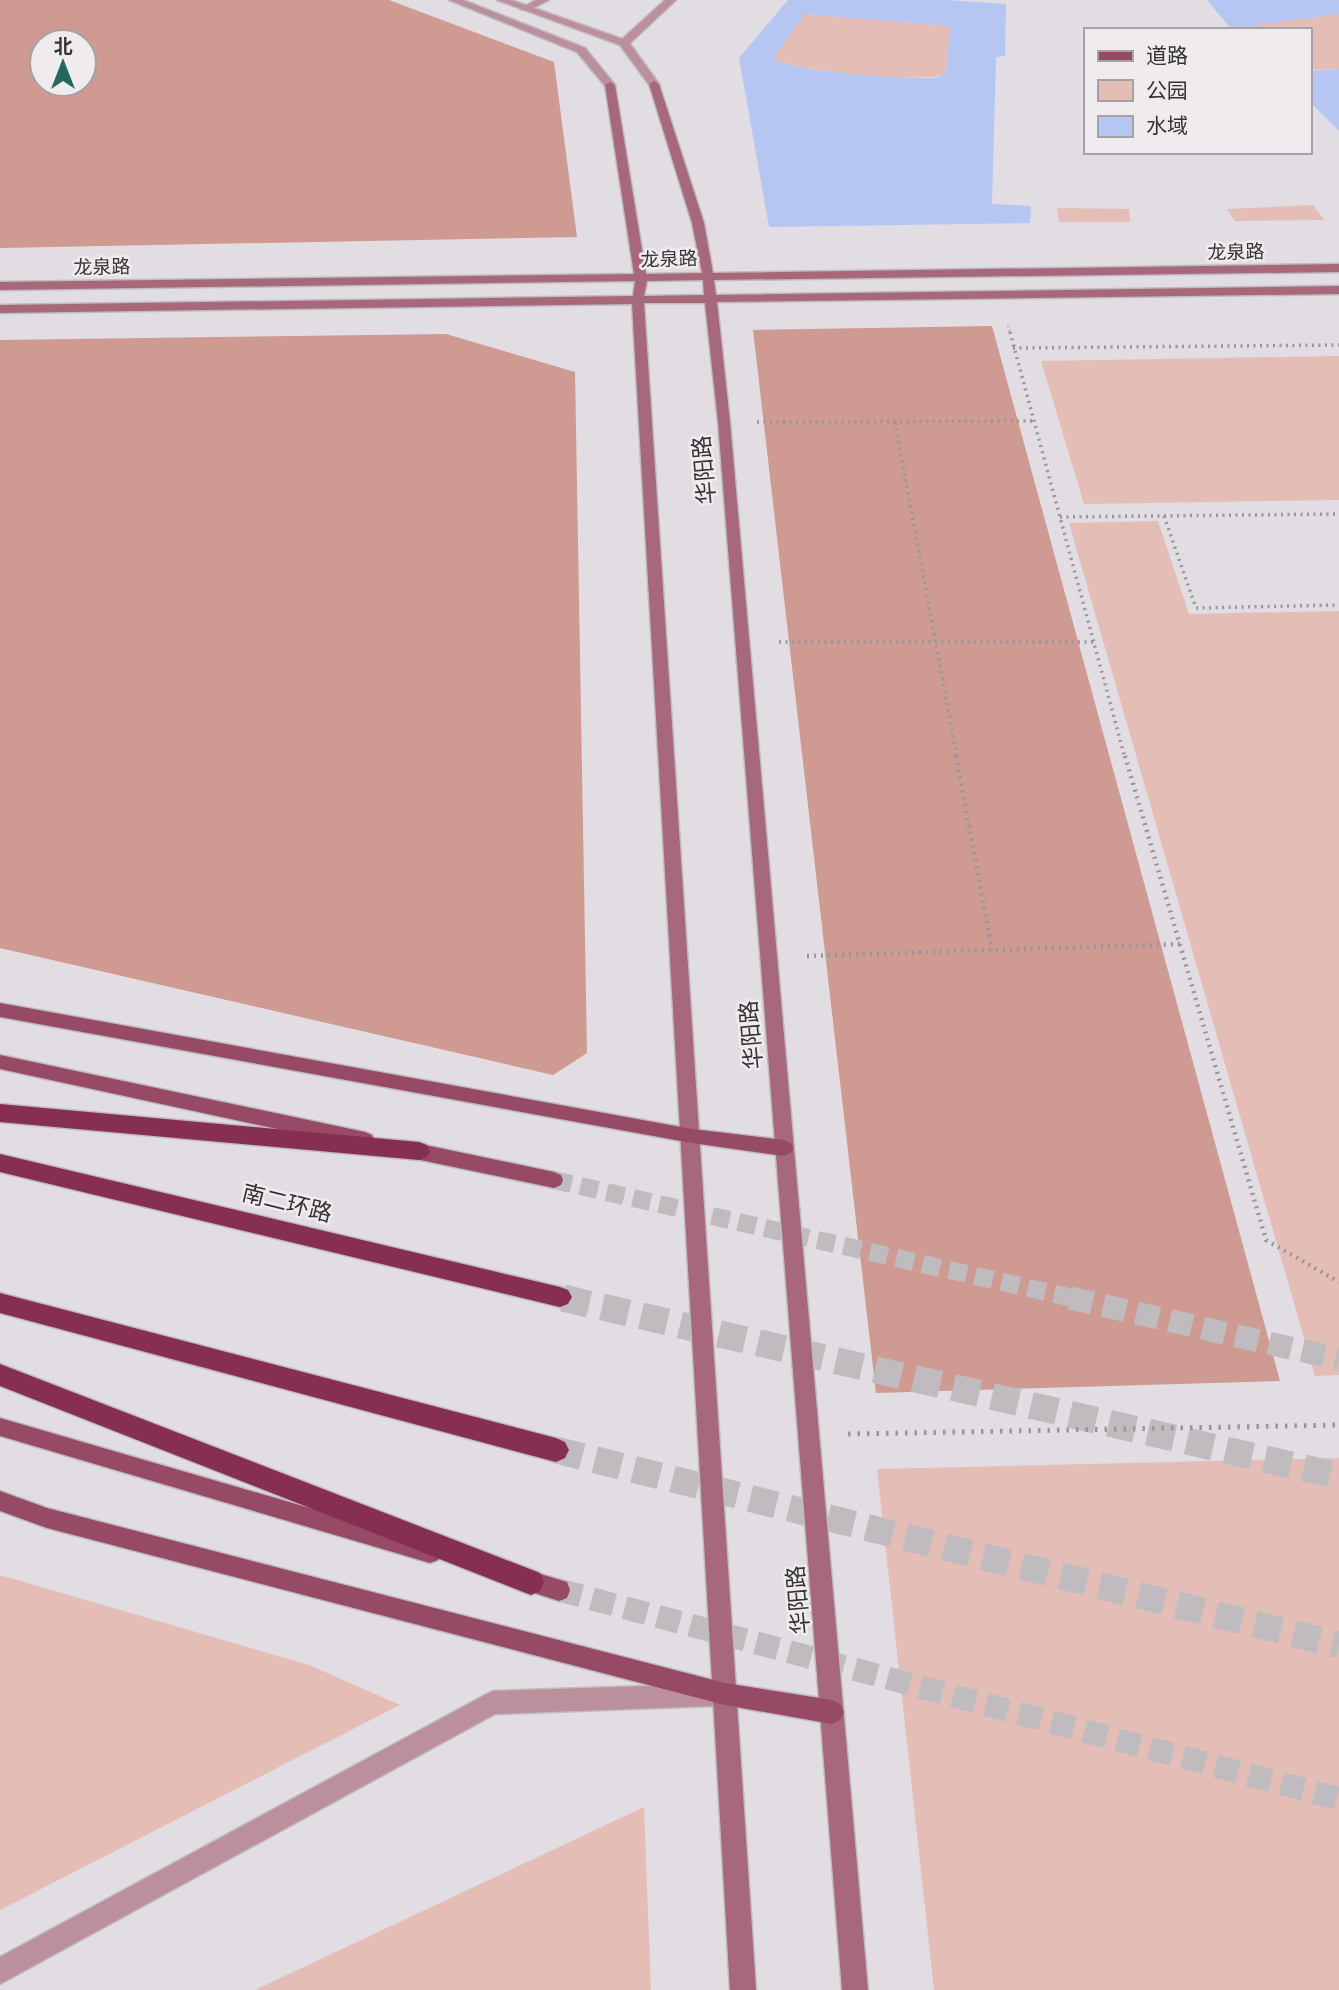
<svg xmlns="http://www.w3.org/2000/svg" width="1339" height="1990" viewBox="0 0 1339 1990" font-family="Poppins,'Noto Sans SC',sans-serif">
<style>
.green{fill:#e4bdb6}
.forest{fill:#ce9a91;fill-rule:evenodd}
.water{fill:#b5c6f2;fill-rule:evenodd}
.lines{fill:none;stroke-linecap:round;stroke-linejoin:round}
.primary-tunnel-far1{stroke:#bfbbbf;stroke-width:18;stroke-dasharray:18 9;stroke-linecap:butt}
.primary-tunnel{stroke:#bfbbbf;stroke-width:23;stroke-dasharray:23 11;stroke-linecap:butt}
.highway-tunnel-far1{stroke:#bfbbbf;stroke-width:21;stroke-dasharray:21 10;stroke-linecap:butt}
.highway-tunnel{stroke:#bfbbbf;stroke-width:27;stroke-dasharray:27 13;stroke-linecap:butt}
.lane-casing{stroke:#bfbbbf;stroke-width:3}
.street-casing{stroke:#bfbbbf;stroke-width:3}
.secondary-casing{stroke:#bfbbbf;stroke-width:3}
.primary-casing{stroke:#bfbbbf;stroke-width:3}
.highway-casing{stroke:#bfbbbf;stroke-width:3}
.path-far3{stroke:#999699;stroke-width:2.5;stroke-dasharray:1 3.5;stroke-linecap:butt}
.path-far2{stroke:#999699;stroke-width:3.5;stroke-dasharray:2 4.5;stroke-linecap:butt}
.path-far1{stroke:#999699;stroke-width:4.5;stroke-dasharray:2 5;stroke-linecap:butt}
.path{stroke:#999699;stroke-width:5;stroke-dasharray:2.5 7;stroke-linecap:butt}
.lane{fill:#bb8f9c;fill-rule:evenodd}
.street{fill:#bb8f9c;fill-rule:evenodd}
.secondary{fill:#a7687c;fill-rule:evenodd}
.primary{fill:#964a65;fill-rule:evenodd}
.highway{fill:#872f51;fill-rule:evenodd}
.labels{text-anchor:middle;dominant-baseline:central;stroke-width:5;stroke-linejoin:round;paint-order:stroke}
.far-street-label{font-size:19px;fill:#353334;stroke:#efebef}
.street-label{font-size:23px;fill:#353334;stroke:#efebef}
</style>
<rect width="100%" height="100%" fill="#e2dde2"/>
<!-- green -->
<g class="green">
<path d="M805,14L950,26L946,74C921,84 797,71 772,59Z"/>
<path d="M1339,14V69L1309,70V30H1259L1254,25Z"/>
<path d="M1313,205L1324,220L1235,221L1227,209Z"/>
<path d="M1057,208L1129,209L1130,222H1059Z"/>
<path d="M1339,356V500L1084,504L1041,361Z"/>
<path d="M1158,521L1189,614L1339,611V1375L1315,1376L1069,523Z"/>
<path d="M1339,1458V1990H934L877,1469Z"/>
<path d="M0,1575L309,1665L400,1705L0,1910Z"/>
<path d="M644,1807L651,1990H256L257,1989Z"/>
</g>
<!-- forest -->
<g class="forest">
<path d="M0,0H389L554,62L577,237L0,248ZM42,42H84V84H42Z"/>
<path d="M992,326L1280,1381L876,1393L753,330Z"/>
<path d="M446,334L575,372L587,1053L553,1075L0,948V340Z"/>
</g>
<!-- water -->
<g class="water">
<path d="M788,0H946L1006,4L1005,56L996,57L992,204L1031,206L1030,223L769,227L739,58ZM805,14L950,26L946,73C941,76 936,78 931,78C898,79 799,72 772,59Z"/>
<path d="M1207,0H1339V14L1255,25L1259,30H1232Z"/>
<path d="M1339,69V131L1309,101V71Z"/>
</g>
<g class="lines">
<!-- primary-tunnel-far1 -->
<path class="primary-tunnel-far1" d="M554,1180L1077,1299"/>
<!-- primary-tunnel -->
<g class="primary-tunnel">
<path d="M1070,1298L1339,1359"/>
<path d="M559,1590L1339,1799"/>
</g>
<!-- highway-tunnel-far1 -->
<path class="highway-tunnel-far1" d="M560,1297L570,1299"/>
<!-- highway-tunnel -->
<g class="highway-tunnel">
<path d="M563,1298L1339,1476"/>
<path d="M556,1450L1339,1645"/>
</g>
<defs>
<g id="lane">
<path d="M536,0H549L528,11L520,9Z"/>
<path d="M665,0H676L628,45H620V41Z"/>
<path d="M712,1684L720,1687L724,1695L720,1703L712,1706L495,1714L0,1984V1957L485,1695L493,1691Z"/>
</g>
<g id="street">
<path d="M449,0H463L585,48L615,85L606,87L577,52Z"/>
<path d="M497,0H511L628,41L659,84L650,86L620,45Z"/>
</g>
<path id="secondary" d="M654,81L659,84L704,223L713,273L1339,264V272L714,280L716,295L1339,286V294L717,302L730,422L868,1990H842L718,422L705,303H644L756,1990H730L632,304L0,313V305L633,296L635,281L0,290V282L634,274L605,85L610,82L615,85L646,274L702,273L692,223L649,84ZM703,280L704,295L644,296L647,281Z"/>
<g id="primary">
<path d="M0,1003L692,1129L784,1140L791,1143L793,1148L791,1153L784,1156L692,1143L0,1017Z"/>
<path d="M0,1055L365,1132L372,1135L374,1140L372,1145L365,1148L0,1069Z"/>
<path d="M406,1141L554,1172L561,1175L563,1180L561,1185L554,1188L406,1157L399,1154L397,1149L399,1144Z"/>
<path d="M0,1418L430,1543L438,1546L441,1553L438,1560L430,1563L0,1436Z"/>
<path d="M0,1491L47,1508L725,1683L832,1700L840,1704L844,1712L840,1720L832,1724L725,1705L47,1528L0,1511Z"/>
<path d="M521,1568L567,1582L570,1590L567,1598L559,1601L513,1586L510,1579L513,1572Z"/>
</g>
<g id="highway">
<path d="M0,1104L419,1142L427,1145L430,1151L427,1157L419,1160L0,1122Z"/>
<path d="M0,1154L560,1287L568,1290L572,1297L568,1304L560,1307L0,1172Z"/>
<path d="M0,1293L556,1438L565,1442L569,1450L565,1458L556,1462L0,1313Z"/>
<path d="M0,1364L540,1573L544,1582L540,1591L531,1595L0,1386Z"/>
</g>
</defs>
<!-- lane casing -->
<use href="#lane" class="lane-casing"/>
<!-- street casing -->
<use href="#street" class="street-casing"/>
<!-- secondary casing -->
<use href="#secondary" class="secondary-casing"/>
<!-- primary casing -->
<use href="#primary" class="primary-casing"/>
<!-- highway casing -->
<use href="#highway" class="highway-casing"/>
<!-- path-far3 -->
<path class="path-far3" d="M1008,326L1010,333"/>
<!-- path-far2 -->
<g class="path-far2">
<path d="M1010,332L1125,758"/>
<path d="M1013,348L1339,345"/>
<path d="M757,422L1033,421"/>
<path d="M895,422L957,758"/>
<path d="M1164,516L1196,608L1339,605"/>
<path d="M1060,517L1339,514"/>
<path d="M779,642H1094"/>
</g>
<!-- path-far1 -->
<g class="path-far1">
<path d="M956,756L992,950"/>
<path d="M1125,756L1266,1240L1339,1282"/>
<path d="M807,956L1181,944"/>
</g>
<!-- path -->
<path class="path" d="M848,1434L1339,1425"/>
<!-- lane -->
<use href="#lane" class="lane"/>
<!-- street -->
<use href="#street" class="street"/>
<!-- secondary -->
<use href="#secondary" class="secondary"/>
<!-- primary -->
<use href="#primary" class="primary"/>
<!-- highway -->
<use href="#highway" class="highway"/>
</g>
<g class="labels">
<!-- far-street labels -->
<g class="far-street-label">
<text transform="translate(1236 252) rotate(-1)">龙泉路</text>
<text transform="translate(669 259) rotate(-2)">龙泉路</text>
<text transform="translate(102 267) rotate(-1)">龙泉路</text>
</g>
<!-- street labels -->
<g class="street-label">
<text transform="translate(704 470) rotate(-95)">华阳路</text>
<text transform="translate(751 1035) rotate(-95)">华阳路</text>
<text transform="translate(287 1203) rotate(14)">南二环路</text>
<text transform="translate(798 1600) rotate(-95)">华阳路</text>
</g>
</g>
<!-- legend -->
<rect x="1084" y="28" width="228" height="126" fill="#efebef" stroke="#a5a1a4" stroke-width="2"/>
<rect x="1098" y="51" width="35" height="10" fill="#964a65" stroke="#a5a1a4" stroke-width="2"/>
<text x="1146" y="63" font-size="21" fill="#353334">道路</text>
<rect x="1098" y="80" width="35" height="21" fill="#e4bdb6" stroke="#a5a1a4" stroke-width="2"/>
<text x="1146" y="98" font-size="21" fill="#353334">公园</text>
<rect x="1098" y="116" width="35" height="21" fill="#b5c6f2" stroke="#a5a1a4" stroke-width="2"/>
<text x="1146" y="133" font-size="21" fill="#353334">水域</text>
<!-- north arrow -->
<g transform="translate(63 63)"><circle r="33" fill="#efebef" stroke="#a5a1a4" stroke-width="2"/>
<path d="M0-5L12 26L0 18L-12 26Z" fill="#23685b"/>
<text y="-10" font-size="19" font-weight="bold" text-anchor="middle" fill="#353334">北</text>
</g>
</svg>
